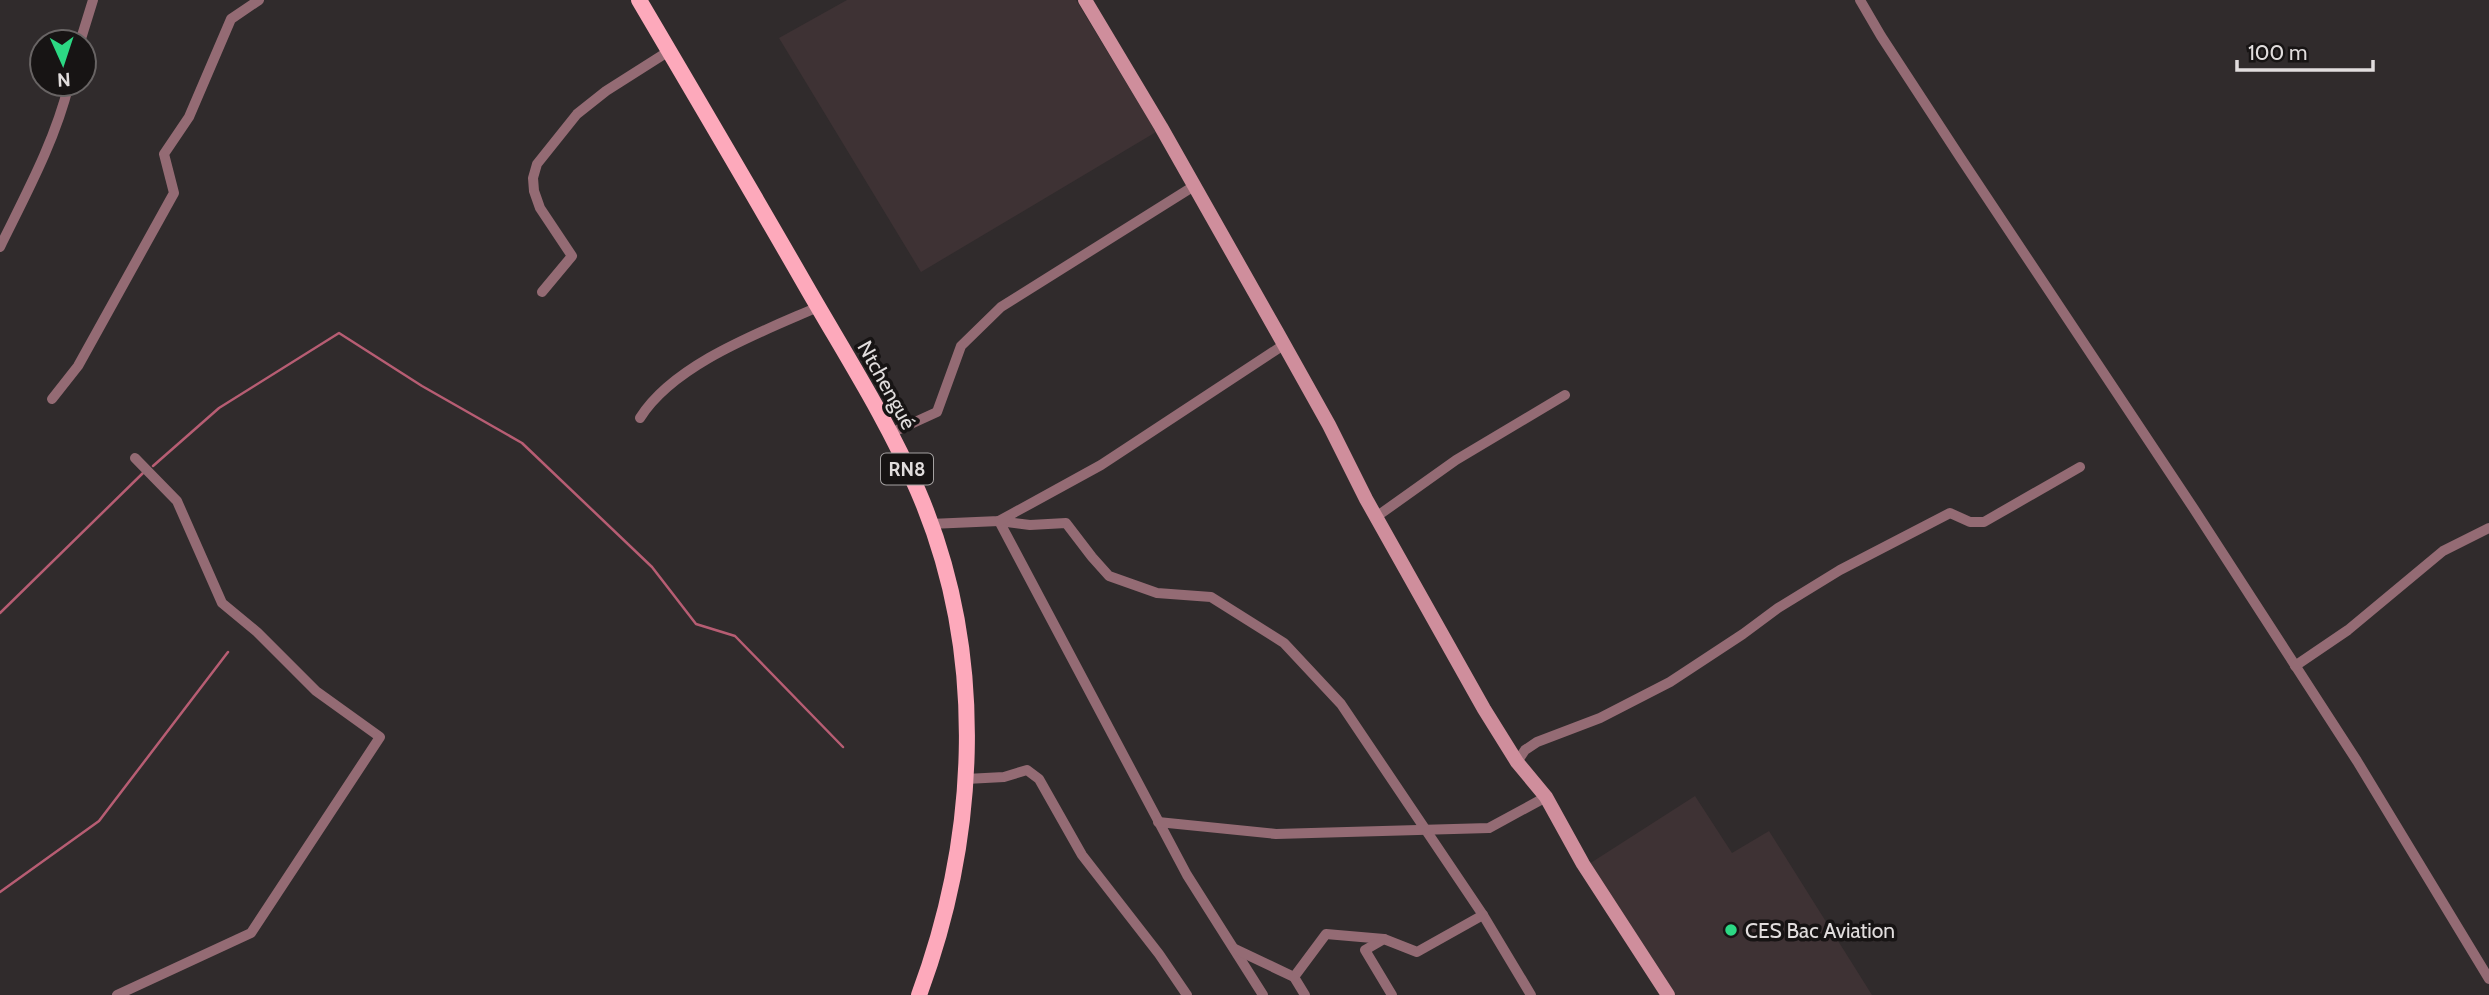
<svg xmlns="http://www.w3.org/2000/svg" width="2489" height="995" viewBox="0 0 2489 995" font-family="Cabin,sans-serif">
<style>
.built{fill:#3e3234}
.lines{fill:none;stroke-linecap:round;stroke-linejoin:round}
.stream{stroke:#b75d73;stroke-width:2.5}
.street{stroke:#946b74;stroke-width:10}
.secondary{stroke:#cf8e9c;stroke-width:14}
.primary{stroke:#fda9bb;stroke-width:16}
.poi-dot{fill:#2cd884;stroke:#171414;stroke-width:2.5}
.labels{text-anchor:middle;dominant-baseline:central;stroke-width:7;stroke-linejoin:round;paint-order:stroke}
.shield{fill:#171414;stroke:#a4a1a1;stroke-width:2}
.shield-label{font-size:19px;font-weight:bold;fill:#e1dddd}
.street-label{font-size:21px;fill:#e1dddd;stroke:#171414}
.poi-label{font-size:21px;fill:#e1dddd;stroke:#171414;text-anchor:start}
</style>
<rect width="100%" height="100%" fill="#302b2c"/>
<!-- built -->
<g class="built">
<path d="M847,0H1076L1156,132L921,272L779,38Z"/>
<path d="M1695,796L1732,853L1769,831L1872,995H1675L1589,864Z"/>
</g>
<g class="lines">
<!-- stream -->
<g class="stream">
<path d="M153,466L219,408L339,333L422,386L522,443L652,567L696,624L735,636L843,747"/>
<path d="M0,613L143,473"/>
<path d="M0,892L99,821L228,652"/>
</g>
<!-- street -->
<g class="street">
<path d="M1860,0L1881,36L1960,157L2194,509L2357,761L2489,979"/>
<path d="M80,42L93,0"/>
<path d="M0,247C26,194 55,141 69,84"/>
<path d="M542,292L572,256L540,208L534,191L533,178L537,164L577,114L606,91L669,51"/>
<path d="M52,399L78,366L174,193L164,154L189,117L231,19L259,0"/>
<path d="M640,418C674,364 761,332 818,307"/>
<path d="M891,433L937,412L961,346L1001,307L1194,186"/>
<path d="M1376,517L1456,460L1565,395"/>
<path d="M999,521L1030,525L1066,523L1092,557L1109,576L1157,593L1211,597L1284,643L1341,704L1483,915L1531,995"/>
<path d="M999,521L1187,875L1263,995"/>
<path d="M930,524L999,521L1101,465L1285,344"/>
<path d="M2295,666L2348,630L2443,551L2489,528"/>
<path d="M1517,762L1525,750L1537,742L1600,718L1670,682L1743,634L1778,608L1840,570L1950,513L1970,522H1984L2080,467"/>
<path d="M966,779L1004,777L1027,770L1039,779L1082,855L1159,954L1187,995"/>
<path d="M1158,822L1276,834L1489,828L1546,797"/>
<path d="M1235,949L1294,977L1305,995"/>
<path d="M1294,977L1326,934L1384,939"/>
<path d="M117,995L251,933L380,737L316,691L257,632L222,603L177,501L135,458"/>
<path d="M1392,995L1365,950L1384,939L1417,952L1483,915"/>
</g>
<!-- secondary -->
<path class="secondary" d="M1085,0L1161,127L1277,332L1329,425L1366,499L1484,709L1517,762L1546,797L1583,864L1668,995"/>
<!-- primary -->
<path class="primary" d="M639,0C695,95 751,190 806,286C845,354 887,419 918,491C987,651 979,834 919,995"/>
</g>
<!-- markers -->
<circle class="poi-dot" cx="1731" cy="930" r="7"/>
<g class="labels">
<!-- shield labels -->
<rect class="shield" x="881" y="453.5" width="52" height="31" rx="5"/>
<g class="shield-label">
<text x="907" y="469">RN8</text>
</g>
<!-- street labels -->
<g class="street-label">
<text transform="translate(887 385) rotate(61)">Ntchengué</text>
</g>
<!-- poi labels -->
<g class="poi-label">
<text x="1745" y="930">CES Bac Aviation</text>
</g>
</g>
<!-- north arrow -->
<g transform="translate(63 63) rotate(177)"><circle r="33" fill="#171414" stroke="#686464" stroke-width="2"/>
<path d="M0-5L12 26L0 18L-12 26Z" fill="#2cd884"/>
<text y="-10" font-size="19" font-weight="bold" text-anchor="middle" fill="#e1dddd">N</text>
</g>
<!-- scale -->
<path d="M2237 60v10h136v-10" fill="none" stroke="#e1dddd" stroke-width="3.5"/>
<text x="2248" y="60" font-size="21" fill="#e1dddd" stroke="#171414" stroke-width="5" paint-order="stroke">100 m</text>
</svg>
